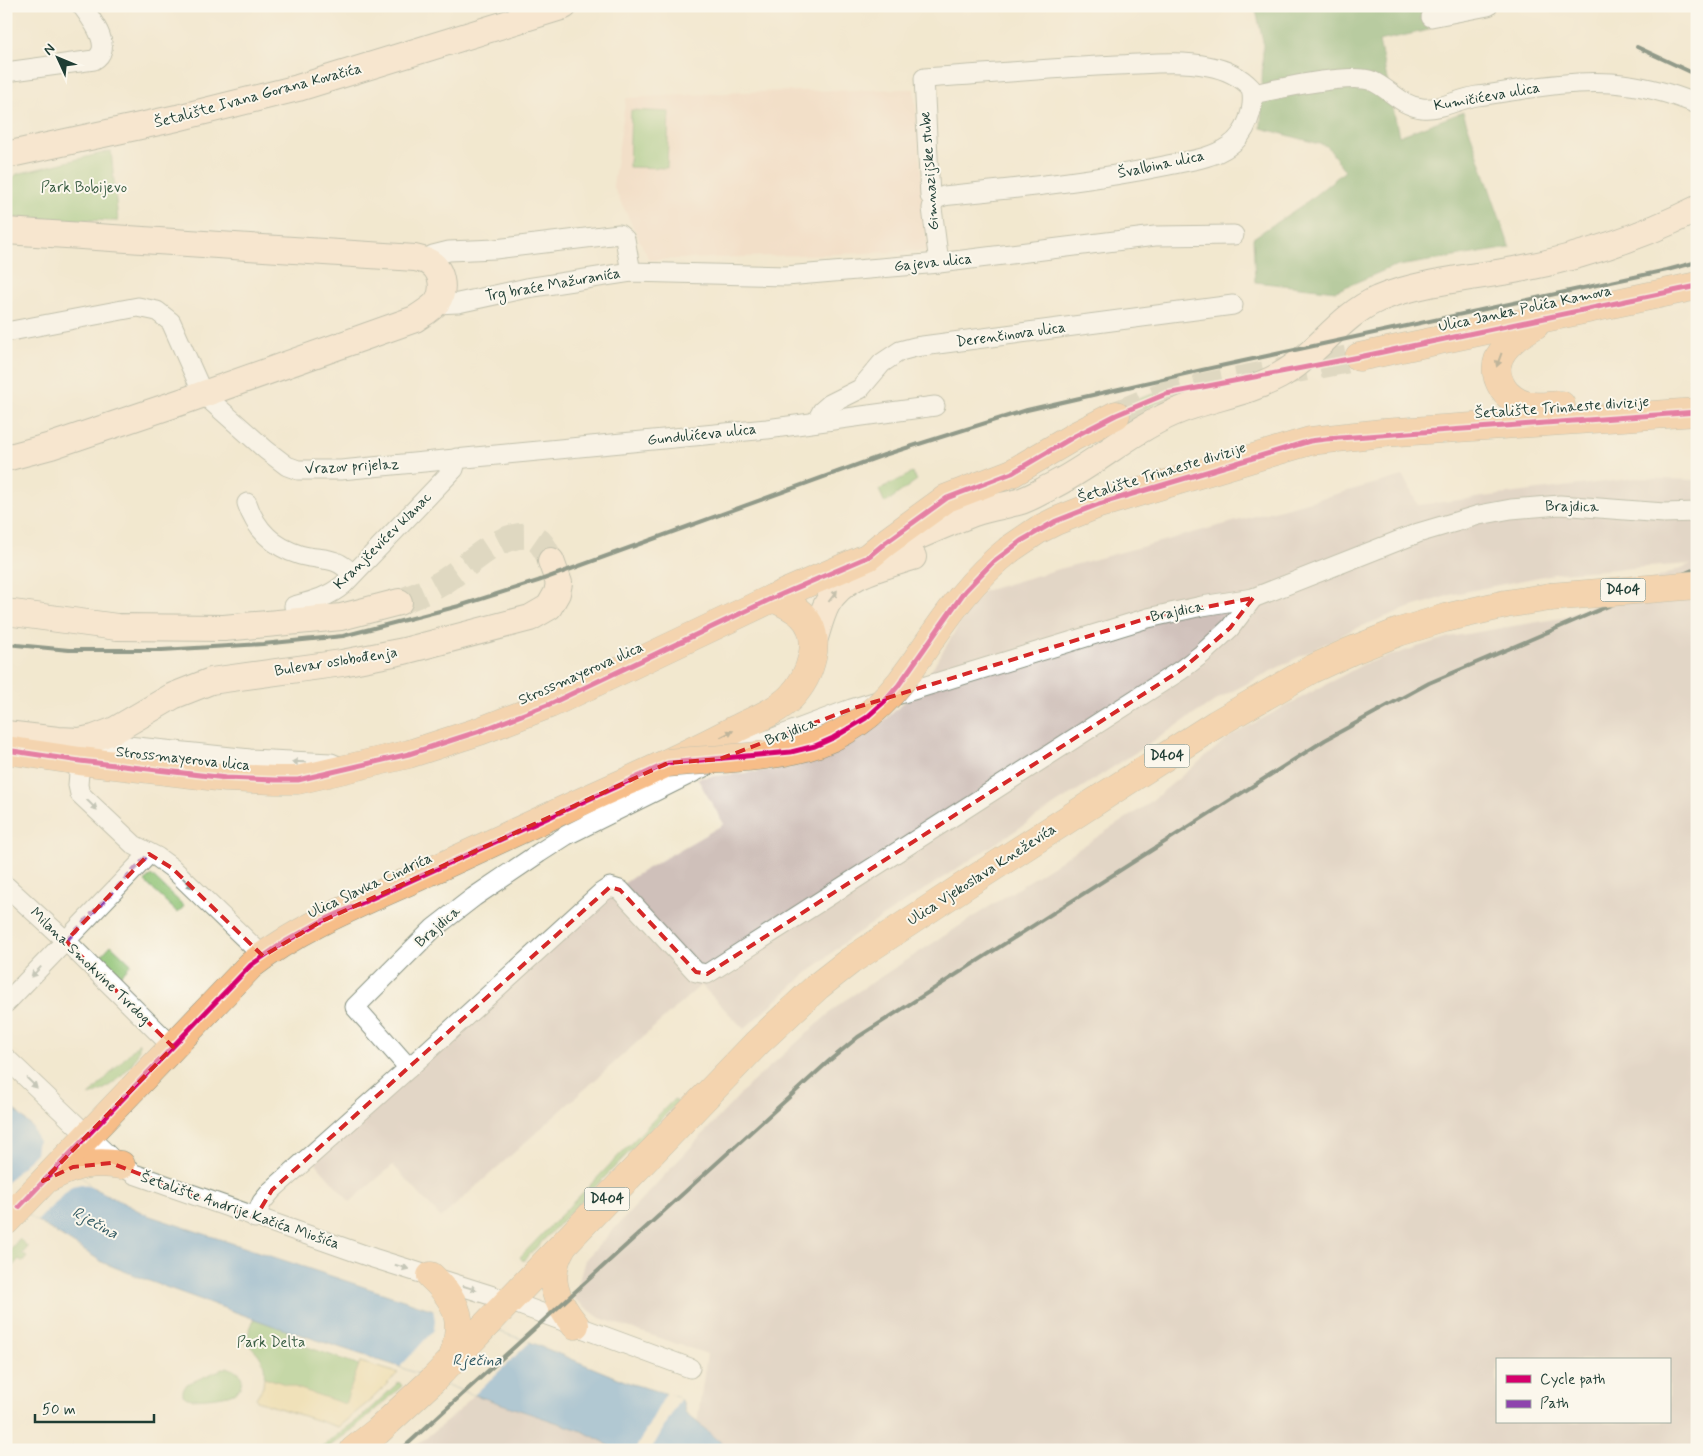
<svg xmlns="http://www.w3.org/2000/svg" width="1703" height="1456" viewBox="0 0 1703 1456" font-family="Mynerve,sans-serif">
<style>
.built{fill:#f2d4be}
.industrial{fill:#cfc0ba;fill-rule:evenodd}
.green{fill:#8ec375;stroke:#568054}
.forest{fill:#72a966;stroke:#48734d}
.sand{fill:#eeda9e;stroke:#868c69}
.water{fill:#63a2d5;stroke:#417084}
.pier{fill:#f2e8cf}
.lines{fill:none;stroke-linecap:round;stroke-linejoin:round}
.secondary-tunnel{stroke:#c8c6b0;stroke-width:26;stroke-dasharray:26 13;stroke-linecap:butt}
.primary-tunnel{stroke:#c8c6b0;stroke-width:28;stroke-dasharray:28 14;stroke-linecap:butt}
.street-casing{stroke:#889282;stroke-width:21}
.secondary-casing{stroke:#889282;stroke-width:28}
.primary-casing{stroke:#889282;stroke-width:29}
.street{stroke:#fff;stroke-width:19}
.secondary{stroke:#fce5cf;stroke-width:26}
.primary{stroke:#f7bd88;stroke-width:28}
.rail{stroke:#1f3d34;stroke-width:4}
.primary-bridge-casing{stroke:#889282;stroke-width:29;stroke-linecap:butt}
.primary-bridge{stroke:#f7bd88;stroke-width:28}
.quiet{stroke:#8e44ad;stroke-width:4;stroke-dasharray:8 4;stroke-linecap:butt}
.cycleway-casing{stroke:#fbf7ec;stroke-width:8}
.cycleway{stroke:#d6006c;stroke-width:5}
.oneway{fill:#80775a}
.oneway2{fill:#8e9182}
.oneway3{fill:#8f9e9a}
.marked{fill:none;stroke:#d62828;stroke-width:4;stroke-dasharray:10 6;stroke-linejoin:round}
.labels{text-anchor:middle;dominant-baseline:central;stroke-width:4;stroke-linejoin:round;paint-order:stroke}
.shield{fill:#fbf7ec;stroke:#61756b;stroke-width:1}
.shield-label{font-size:14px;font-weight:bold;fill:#1f3d34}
.street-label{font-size:15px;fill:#1f3d34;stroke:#fbf7ec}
.park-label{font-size:15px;fill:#3b5e44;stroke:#fbf7ec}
.water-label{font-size:16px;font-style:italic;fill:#335b64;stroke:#fbf7ec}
</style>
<rect width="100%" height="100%" fill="#fbf7ec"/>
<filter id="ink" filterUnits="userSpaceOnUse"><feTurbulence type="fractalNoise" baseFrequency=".02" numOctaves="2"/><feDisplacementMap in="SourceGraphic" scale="10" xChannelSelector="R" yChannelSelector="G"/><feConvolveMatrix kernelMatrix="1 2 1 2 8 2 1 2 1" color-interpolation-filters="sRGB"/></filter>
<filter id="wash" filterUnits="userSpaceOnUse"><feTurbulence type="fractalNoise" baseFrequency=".0096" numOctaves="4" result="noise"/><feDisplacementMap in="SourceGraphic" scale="20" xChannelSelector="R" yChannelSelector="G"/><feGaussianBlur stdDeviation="1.12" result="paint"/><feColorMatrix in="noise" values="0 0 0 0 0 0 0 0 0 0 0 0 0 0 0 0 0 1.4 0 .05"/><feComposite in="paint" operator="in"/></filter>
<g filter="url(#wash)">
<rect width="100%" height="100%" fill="#f2e8cf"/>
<!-- built -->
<path class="built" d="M914,89L928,251L649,260L613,186L626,98L744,92Z"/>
<!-- industrial -->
<g class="industrial">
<path d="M1403,476L1418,505L1636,478L1697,480V1450H730L697,1423L707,1354L600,1318L574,1299L585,1260L748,1086L842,1002L1145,806L1232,735L1364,664L1449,637L1561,618L1691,564L1559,573L1454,594L1403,610L1352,630L1271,671L1221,697L850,938L805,975L744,1029L701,985L441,1218L393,1165L350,1202L314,1161L612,892L636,875L724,824L697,778L789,768L826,755L857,740L884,721L923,684L968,610L984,591L1059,569ZM1497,1360H1669V1422H1497Z"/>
<path d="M474,1395L582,1431L604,1442L614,1450H410L451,1418Z"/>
</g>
<!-- green -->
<g class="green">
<path d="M631,110L669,112L667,168L629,167Z"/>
<path d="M111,151L118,221L14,218L6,215V184L17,174Z"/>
<path d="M1203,383L1202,385C1173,395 1147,406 1121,422L1115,407L1150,395Z"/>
<path d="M912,473L917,480L885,503L879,490Z"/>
<path d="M151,875L184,906L178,913L145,882Z"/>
<path d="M111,945L131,964L120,976L100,957Z"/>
<path d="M139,1043C142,1062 107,1092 89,1096Z"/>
<path d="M673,1100L677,1101V1103L523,1261L522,1260L520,1257Z"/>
<path d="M19,1239L28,1247L22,1254L27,1257L23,1262L19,1259L8,1271L12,1275L6,1282V1255Z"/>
<path d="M254,1319L292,1332L290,1341L359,1365L345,1405L264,1377C267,1362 257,1350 245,1342Z"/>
<path d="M227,1367L239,1372L242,1379C241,1383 241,1387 238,1390C230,1398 203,1398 192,1399L187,1398L183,1395V1390L187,1384Z"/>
<path d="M399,1382L402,1386L353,1429L330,1446L325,1450H317L360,1418Z"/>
</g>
<!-- forest -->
<path class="forest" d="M1255,6H1424L1429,30L1379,41L1399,136L1463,112L1510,248L1392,267L1336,291L1255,282L1253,238L1304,204L1345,171L1327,146L1261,128L1263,41Z"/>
<!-- sand -->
<path class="sand" d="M360,1362L398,1373L371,1400L338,1427L257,1401L256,1398L263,1387L264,1377L345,1404Z"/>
<!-- water -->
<path class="water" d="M6,1101L92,1187L147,1215L530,1342L632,1384L675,1396L683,1402L685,1412L730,1450H614L604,1442L582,1431L466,1392L400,1367L277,1327L149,1281L104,1263L37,1221L6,1197Z"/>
<!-- pier -->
<g class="pier">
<path d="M32,1126L92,1187L81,1184L72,1186L37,1221L6,1197V1183L36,1153L38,1140Z"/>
<path d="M433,1309L523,1340L530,1342L474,1395L466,1392L400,1367L434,1330L435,1320Z"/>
<path d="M667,1392L680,1399L651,1450H635Z"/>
</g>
</g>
<g filter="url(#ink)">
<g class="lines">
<!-- secondary-tunnel -->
<path class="secondary-tunnel" d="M399,602C412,597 426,592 438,585C464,571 497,532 529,536C541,538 546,551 551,561"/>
<!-- primary-tunnel -->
<path class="primary-tunnel" d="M1116,415L1166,394L1359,357"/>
<defs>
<g id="street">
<path d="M1431,17L1488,6"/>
<path d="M6,72L94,60C115,48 91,19 82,6"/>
<path d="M1253,94C1278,89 1350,72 1372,81C1390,89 1401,106 1422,108C1441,110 1458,99 1477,96C1521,90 1567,80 1612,83C1641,85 1670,93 1697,104"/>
<path d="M934,200L944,196C1018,188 1092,181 1164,166C1186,161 1211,159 1229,146C1246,135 1256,108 1251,88C1240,76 1224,69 1208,66C1179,60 1147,64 1117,65C1053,68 989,74 924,78L930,196L934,200L932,208L939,263"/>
<path d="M427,261L433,255L449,251L495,249L619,234L625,239L631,272"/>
<path d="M436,304L458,303L527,288L631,272L786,276L939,263L1155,236L1234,235"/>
<path d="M6,332L138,307L157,311L171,322L203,394L266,450L287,466L298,470H341L767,429L935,406"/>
<path d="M816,422L822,411L830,404L860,389L882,363L900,351L915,347L1233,305"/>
<path d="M247,503C255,528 273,547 300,555C322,561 335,555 352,574"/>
<path d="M294,606C313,601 329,597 344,584L454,469L457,458"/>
<path d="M90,742L250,759L331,763L338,766"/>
<path d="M742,750L851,709L1148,618L1202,606L1253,598L1418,533L1479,515L1511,509L1560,505L1664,513L1697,512"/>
<path d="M80,761L78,785L80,794L134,845L157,857L172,868L263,956"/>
<path d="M6,886L66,941L173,1047"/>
<path d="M6,1003L149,854"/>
<path d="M6,1058L112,1159L134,1174L373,1258L509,1301L690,1368"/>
<path d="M409,1068L355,1007L434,928L474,897L539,853L567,835L710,764"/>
<path d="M255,1218L262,1202L272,1190L409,1068L601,893L610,887L620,890L696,972L707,974L1181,670L1202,654L1230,628L1253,598"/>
</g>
<g id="secondary">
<path d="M6,155L177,118L298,88L564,6"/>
<path d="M6,231L415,258C419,259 423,260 427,261C442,268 446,289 437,302C432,309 422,314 415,319L184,401L51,446L6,458"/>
<path d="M883,551C913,539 943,525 974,513C988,508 1003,506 1018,502C1029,499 1040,492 1050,487C1093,466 1129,432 1173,413C1208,398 1246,394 1279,376C1316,356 1339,316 1378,299C1420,282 1470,278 1514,270C1578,258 1639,238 1697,209"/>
<path d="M6,612L117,627L224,628L341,617L399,602"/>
<path d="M814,641C818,629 821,615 827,604C844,574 882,567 913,557"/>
<path d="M6,734L58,740L80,741L94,738L115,730L173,696L211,681L342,663L404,651L530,618L549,607L557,593L559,583L551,561"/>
</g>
<g id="primary">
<path d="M1535,325C1512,338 1485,358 1502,387C1506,395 1517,403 1526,405C1537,408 1550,405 1561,405"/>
<path d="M1359,357L1697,286"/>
<path d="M1010,549L1038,530L1056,521L1099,504L1310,441L1382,433L1697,412"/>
<path d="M6,750L80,761L226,778L276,780H298L409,754L480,731L550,704L773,598L868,557L885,543L947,498L1012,473L1075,436L1116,415"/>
<path d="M51,1177C76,1165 93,1160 121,1165"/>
<path d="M6,1221L251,965C301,926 361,903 418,877C489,845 559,811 630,780C666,764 701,747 736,729C754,720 776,712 791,697C810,677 825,637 802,615C794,607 784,603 773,598"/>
<path d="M562,1247C545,1276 555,1301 575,1325"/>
<path d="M431,1276C460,1303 465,1323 452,1360"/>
<path d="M354,1450L378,1431L433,1380L757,1043L818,986L850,961L967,884L1216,724L1312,669L1351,651L1399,632L1445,618L1506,604L1550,597"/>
</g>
</defs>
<!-- street casing -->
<use href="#street" class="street-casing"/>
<!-- secondary casing -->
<use href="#secondary" class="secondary-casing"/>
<!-- primary casing -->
<use href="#primary" class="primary-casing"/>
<!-- street -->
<use href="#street" class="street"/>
<!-- secondary -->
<use href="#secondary" class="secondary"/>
<!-- primary -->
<use href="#primary" class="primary"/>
<!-- rail -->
<g class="rail">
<path d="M1637,47L1697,75"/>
<path d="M6,644L69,650H162L263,644L343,636L459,606L538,581L884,455L1027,410L1202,370L1667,270L1697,262"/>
<path d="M401,1450L829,1061L858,1037L1325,740L1429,683L1697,568"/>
</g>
<defs>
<g id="primary-bridge">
<path d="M1550,597L1697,585"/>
<path d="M668,763C771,754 845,763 911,668C943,622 966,584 1010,549"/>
</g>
</defs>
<!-- primary-bridge casing -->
<use href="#primary-bridge" class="primary-bridge-casing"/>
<!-- primary-bridge -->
<use href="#primary-bridge" class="primary-bridge"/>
<!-- quiet -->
<path class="quiet" d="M66,941L149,854"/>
<defs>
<g id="cycleway">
<path d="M6,750L80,761L226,778L276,780H298L409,754L480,731L550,704L773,598L868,557L885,543L947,498L1012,473L1075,436L1116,415L1166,394L1359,357L1697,286"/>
<path d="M19,1207L251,965L283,943L320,922L668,763L791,752L815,746L833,738L866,718L884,702L898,686L965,591L992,563L1021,541L1056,521L1099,504L1310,441L1326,439L1697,412"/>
</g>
</defs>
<!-- cycleway casing -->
<use href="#cycleway" class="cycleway-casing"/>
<!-- cycleway -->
<use href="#cycleway" class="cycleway"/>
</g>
<!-- one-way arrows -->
<defs><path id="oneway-solid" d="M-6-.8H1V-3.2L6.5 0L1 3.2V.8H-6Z" transform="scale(1.25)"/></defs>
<g class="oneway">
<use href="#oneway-solid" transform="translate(1499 360) rotate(110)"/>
<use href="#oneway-solid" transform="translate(727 734) rotate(-27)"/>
</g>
<use class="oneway2" href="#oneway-solid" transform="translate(833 596) rotate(-53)"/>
<g class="oneway3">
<use href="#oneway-solid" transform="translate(299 762) rotate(-178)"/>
<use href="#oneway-solid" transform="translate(92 805) rotate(45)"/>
<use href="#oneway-solid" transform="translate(188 883) rotate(44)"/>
<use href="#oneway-solid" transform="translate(36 972) rotate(134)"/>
<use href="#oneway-solid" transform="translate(32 1083) rotate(44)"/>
<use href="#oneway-solid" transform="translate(402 1267) rotate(17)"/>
<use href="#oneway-solid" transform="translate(470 1288) rotate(17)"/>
</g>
</g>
<!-- marked area -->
<path d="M0 0H1703V1456H0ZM1253,598L1230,628L1181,670L707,974L696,972L620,890L610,887L272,1190L255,1218L111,1163L73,1167L43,1181L173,1047L66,941L149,854L172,868L263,956L320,922L668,763L720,759L851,709L1148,618Z" fill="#f2e8cf" fill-opacity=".55" fill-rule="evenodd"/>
<path class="marked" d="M1253,598L1230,628L1181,670L707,974L696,972L620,890L610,887L272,1190L255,1218L111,1163L73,1167L43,1181L173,1047L66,941L149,854L172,868L263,956L320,922L668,763L720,759L851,709L1148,618Z"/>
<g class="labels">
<!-- shield labels -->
<g class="shield">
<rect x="1600.5" y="578.5" width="45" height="23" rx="4"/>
<rect x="1144.5" y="744.5" width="45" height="23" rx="4"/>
<rect x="584.5" y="1187.5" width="45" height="23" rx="4"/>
</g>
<g class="shield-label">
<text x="1623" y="590">D404</text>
<text x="1167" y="756">D404</text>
<text x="607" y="1199">D404</text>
</g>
<!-- street labels -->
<g class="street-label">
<text transform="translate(258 96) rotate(-15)">Šetalište Ivana Gorana Kovačića</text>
<text transform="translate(1487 97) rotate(-10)">Kumičićeva ulica</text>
<text transform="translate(1161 165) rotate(-12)">Švalbina ulica</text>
<text transform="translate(930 171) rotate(-94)">Gimnazijske stube</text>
<text transform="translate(933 263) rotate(-6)">Gajeva ulica</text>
<text transform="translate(553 285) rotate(-10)">Trg braće Mažuranića</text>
<text transform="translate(1525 309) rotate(-12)">Ulica Janka Polića Kamova</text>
<text transform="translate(1011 335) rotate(-8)">Derenčinova ulica</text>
<text transform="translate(1562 408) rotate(-4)">Šetalište Trinaeste divizije</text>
<text transform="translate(702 435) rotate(-6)">Gundulićeva ulica</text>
<text transform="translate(352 467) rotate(-3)">Vrazov prijelaz</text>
<text transform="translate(1162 473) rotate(-17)">Šetalište Trinaeste divizije</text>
<text transform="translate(1572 507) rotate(1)">Brajdica</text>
<text transform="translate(383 541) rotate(-45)">Kranjčevićev klanac</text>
<text transform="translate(1177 612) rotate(-12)">Brajdica</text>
<text transform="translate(336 662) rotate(-9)">Bulevar oslobođenja</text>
<text transform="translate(581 674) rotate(-24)">Strossmayerova ulica</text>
<text transform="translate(791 732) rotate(-21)">Brajdica</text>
<text transform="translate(183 759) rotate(6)">Strossmayerova ulica</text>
<text transform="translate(982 875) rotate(-33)">Ulica Vjekoslava Kneževića</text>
<text transform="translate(370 886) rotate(-25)">Ulica Slavka Cindrića</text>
<text transform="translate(438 927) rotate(-41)">Brajdica</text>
<text transform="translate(90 966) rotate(44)">Milana Smokvine Tvrdog</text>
<text transform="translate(240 1211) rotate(19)">Šetalište Andrije Kačića Miošića</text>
</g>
<!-- park labels -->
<g class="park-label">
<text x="84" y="188">Park Bobijevo</text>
<text x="271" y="1343">Park Delta</text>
</g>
<!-- water labels -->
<g class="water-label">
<text transform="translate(95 1223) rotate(29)">Rječina</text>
<text x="477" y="1360">Rječina</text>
</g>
</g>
<!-- margin -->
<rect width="1703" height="1456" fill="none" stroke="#fbf7ec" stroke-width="25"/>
<!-- legend -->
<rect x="1496" y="1358" width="175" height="65" fill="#fbf7ec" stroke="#a3ada2"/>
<rect x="1506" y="1375" width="25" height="8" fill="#d6006c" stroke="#a3ada2"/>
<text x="1540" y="1384" font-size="15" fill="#1f3d34">Cycle path</text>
<rect x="1506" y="1400" width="25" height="8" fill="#8e44ad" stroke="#a3ada2"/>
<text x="1540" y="1408" font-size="15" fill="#1f3d34">Path</text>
<!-- north arrow -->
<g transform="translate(58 58) rotate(314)" stroke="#fbf7ec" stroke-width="4" paint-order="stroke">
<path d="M0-4L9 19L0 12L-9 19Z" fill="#1f3d34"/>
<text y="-8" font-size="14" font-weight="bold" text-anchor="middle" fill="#1f3d34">N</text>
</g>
<!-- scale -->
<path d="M35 1414v8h119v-8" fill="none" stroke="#1f3d34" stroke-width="2.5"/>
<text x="42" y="1414" font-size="15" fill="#1f3d34" stroke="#fbf7ec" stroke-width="4" paint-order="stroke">50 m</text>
</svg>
